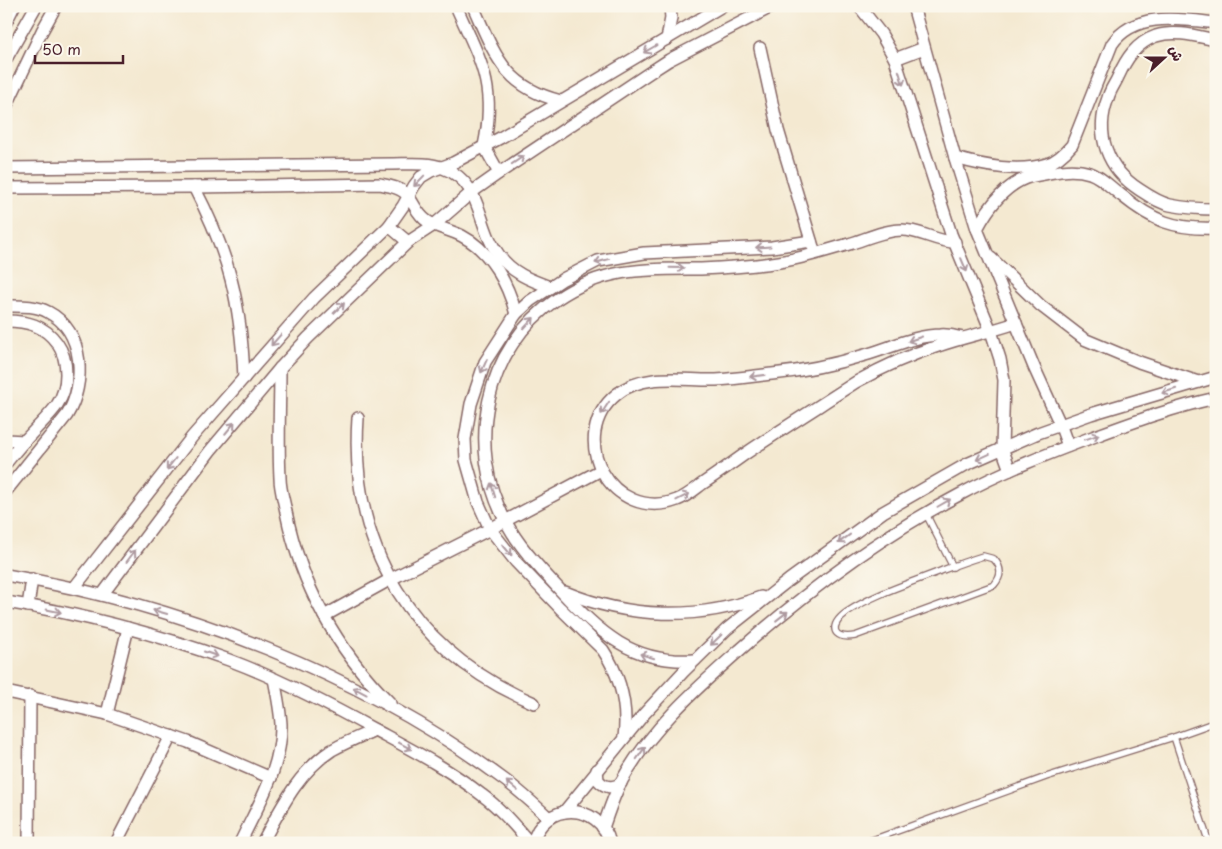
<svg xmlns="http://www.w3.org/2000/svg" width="1222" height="849" viewBox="0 0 1222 849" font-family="'Playpen Sans','Playpen Sans Arabic',sans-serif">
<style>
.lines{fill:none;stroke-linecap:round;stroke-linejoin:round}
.lane-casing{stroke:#866665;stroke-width:8}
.street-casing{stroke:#866665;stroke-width:14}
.lane{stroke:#fff;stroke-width:5.5}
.street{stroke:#fff;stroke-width:11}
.oneway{stroke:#ae9aa0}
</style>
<rect width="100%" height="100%" fill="#fbf7ec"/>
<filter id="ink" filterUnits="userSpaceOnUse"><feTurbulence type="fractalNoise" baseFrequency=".02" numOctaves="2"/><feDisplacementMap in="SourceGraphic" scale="10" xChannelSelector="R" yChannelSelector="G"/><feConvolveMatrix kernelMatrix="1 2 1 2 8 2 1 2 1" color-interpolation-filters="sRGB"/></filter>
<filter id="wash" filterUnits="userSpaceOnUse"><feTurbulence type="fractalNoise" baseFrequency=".0096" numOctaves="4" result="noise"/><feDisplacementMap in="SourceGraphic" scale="20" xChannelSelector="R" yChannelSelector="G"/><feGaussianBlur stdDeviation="1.12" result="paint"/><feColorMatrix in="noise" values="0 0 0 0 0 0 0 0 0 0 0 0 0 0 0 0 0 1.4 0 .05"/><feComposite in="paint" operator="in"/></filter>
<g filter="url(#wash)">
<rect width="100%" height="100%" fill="#f4e9d1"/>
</g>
<g filter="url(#ink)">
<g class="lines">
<defs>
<g id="lane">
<path d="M926,514L953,567"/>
<path d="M983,556L994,559C1002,568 1002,576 994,585L855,636C831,640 829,625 847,612C876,593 911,583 943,570C956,565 970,560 983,556Z"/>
<path d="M1174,737L1209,843"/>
<path d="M864,843L1046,777L1174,737L1216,722"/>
</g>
<g id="street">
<path d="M456,6C480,60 497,85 484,146L499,173"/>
<path d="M473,6C495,55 504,87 561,101"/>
<path d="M859,6L881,34L895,59L951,234L991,331L1000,359L1004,380L1002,448L1010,470"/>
<path d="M913,6L955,158L977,229L1034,367L1060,424L1068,446"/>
<path d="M6,22L14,6"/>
<path d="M667,39L671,18L670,6"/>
<path d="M1216,40C1196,36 1175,30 1156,36C1136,43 1126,59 1118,77C1115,84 1110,90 1108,98C1094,134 1107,169 1140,190C1149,196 1160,203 1170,205C1185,208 1201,209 1216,209"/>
<path d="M760,48L778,130L813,247"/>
<path d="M6,59L36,6"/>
<path d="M895,59L924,48"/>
<path d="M6,107L42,31L56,6"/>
<path d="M955,158C984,166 1018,173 1047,164C1057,161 1066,152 1072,145L1112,44C1135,11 1180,19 1216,23"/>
<path d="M6,168L393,164C409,164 428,162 443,168C484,183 476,226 499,255C512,273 530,280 550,287"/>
<path d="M194,187C229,254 241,302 244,378"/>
<path d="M6,188L194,187L380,184C390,186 402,188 408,196C415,205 417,214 427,221C437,228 451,230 462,236C491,251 508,284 516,314"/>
<path d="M389,226L408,242"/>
<path d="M977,229C988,208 1003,187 1026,178C1033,175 1041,175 1049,173C1062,170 1077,169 1090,173C1102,177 1111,188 1121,195C1153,221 1175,230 1216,228"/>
<path d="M991,258L1041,306L1084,339L1139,362L1198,382"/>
<path d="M6,306C20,306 36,305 48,312C85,331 86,384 67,415L6,491"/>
<path d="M6,321C27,321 44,325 57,343C69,360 69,387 57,405C50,415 40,424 31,434C22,443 14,453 6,463"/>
<path d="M963,338C956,337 948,334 941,335C915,335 890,348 865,355C835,364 803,371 772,374C754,376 735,379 716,380C684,381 644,372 617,394C564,437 612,524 677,500C686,497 694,490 702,484C717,474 731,464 745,454C782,429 819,406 856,382C883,367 909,355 938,346C963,337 990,332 1016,323"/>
<path d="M280,368C280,404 278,441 280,478C280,489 284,501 286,512C301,585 337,650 390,703"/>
<path d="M358,418C349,549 413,652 534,703"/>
<path d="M6,440L25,441"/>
<path d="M6,575C181,605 363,674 506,781C521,792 535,805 549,818"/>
<path d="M74,588L192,437L314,298L389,226L403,206L414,186L421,177L431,171L453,163L500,138L722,6"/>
<path d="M565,592C628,618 697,621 761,597"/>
<path d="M102,595L210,451L280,368L308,338L408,242L434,225L472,192L499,173L652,71L669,60L773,6"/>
<path d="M6,602C82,614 157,634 229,660C280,679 328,704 375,730C412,750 449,769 482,795C500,808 515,826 530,843"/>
<path d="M28,606L32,579"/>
<path d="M324,616L391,579L490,529L601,470"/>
<path d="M695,660C632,664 600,633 560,590C540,568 520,548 506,522C465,447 484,348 557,299C604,267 647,269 701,269C727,268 753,266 779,262C803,258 826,251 849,244C866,239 884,230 902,230C921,230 936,242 955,242"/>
<path d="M6,692L107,714L188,742L271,778"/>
<path d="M107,714L128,628"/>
<path d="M624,738C628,705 621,677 603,650L560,608L516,562L490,529L478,502L466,460L465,439L471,404L485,362L516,314L530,301L563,279L598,261L644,253L772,247L811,241"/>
<path d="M597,770L598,780C605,788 613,789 621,783"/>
<path d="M564,812L644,714L684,671L727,629L789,580L883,512L967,464L1038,433L1091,414L1216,377"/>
<path d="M603,828C608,813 613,798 620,784C648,731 697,688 741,649C807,591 881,536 959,495C1003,471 1050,453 1098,435C1136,421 1175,407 1216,398"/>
<path d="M29,843L30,696"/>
<path d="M116,843L171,736"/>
<path d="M240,843C258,805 282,767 281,724C280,709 277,694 274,679"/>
<path d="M262,843C281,808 298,772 332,750C346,742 361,736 375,730"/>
<path d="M533,843C542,801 600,801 610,843"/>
</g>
</defs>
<!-- lane casing -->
<use href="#lane" class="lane-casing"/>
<!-- street casing -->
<use href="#street" class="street-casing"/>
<!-- lane -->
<use href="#lane" class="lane"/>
<!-- street -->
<use href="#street" class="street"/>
</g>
<!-- one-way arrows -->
<defs><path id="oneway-shaft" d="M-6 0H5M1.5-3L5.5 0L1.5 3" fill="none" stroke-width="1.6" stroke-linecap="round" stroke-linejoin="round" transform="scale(1.25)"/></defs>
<g class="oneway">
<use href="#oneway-shaft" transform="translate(650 49) rotate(150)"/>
<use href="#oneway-shaft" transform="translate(901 78) rotate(73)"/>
<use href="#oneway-shaft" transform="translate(518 160) rotate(-34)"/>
<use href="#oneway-shaft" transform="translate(419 181) rotate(134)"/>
<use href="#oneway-shaft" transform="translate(763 247) rotate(176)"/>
<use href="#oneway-shaft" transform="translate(602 261) rotate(164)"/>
<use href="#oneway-shaft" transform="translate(964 265) rotate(67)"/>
<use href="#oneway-shaft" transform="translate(677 268) rotate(1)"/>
<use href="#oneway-shaft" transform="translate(339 308) rotate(-44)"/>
<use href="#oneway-shaft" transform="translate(529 323) rotate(-47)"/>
<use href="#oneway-shaft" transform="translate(915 339) rotate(161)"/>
<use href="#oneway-shaft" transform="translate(276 340) rotate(131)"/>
<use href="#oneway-shaft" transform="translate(484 366) rotate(114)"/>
<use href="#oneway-shaft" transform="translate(757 376) rotate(173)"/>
<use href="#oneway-shaft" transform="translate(1169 391) rotate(163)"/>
<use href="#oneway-shaft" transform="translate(605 408) rotate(123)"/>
<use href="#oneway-shaft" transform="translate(230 428) rotate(-50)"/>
<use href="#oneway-shaft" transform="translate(1092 437) rotate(-20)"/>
<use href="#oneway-shaft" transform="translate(983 457) rotate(156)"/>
<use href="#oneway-shaft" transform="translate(171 464) rotate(128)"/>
<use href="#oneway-shaft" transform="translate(493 490) rotate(-107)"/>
<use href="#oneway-shaft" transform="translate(683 497) rotate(-27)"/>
<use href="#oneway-shaft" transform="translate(944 503) rotate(-30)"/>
<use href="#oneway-shaft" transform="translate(844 539) rotate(144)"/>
<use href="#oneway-shaft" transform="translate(507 550) rotate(50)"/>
<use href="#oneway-shaft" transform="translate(131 556) rotate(-53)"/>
<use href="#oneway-shaft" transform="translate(54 611) rotate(11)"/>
<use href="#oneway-shaft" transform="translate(160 612) rotate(-164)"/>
<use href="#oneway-shaft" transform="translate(782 616) rotate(-38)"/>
<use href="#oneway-shaft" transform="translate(716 640) rotate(136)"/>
<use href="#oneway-shaft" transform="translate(211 654) rotate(19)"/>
<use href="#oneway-shaft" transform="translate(647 656) rotate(-163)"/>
<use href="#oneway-shaft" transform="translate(360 691) rotate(-152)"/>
<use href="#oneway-shaft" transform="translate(405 746) rotate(28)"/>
<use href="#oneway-shaft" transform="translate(641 753) rotate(-55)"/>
<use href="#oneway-shaft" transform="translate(512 786) rotate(-140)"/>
</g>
</g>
<!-- margin -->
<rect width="1222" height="849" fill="none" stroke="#fbf7ec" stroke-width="25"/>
<!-- north arrow -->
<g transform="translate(1164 58) rotate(69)" stroke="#fbf7ec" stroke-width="4" paint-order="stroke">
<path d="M0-4L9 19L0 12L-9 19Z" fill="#4a1f2b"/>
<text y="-8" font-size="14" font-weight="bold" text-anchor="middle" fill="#4a1f2b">ش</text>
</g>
<!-- scale -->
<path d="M35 55v8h88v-8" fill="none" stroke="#4a1f2b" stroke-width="2.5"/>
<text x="42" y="55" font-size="15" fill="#4a1f2b" stroke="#fbf7ec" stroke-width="4" paint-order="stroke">50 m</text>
</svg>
